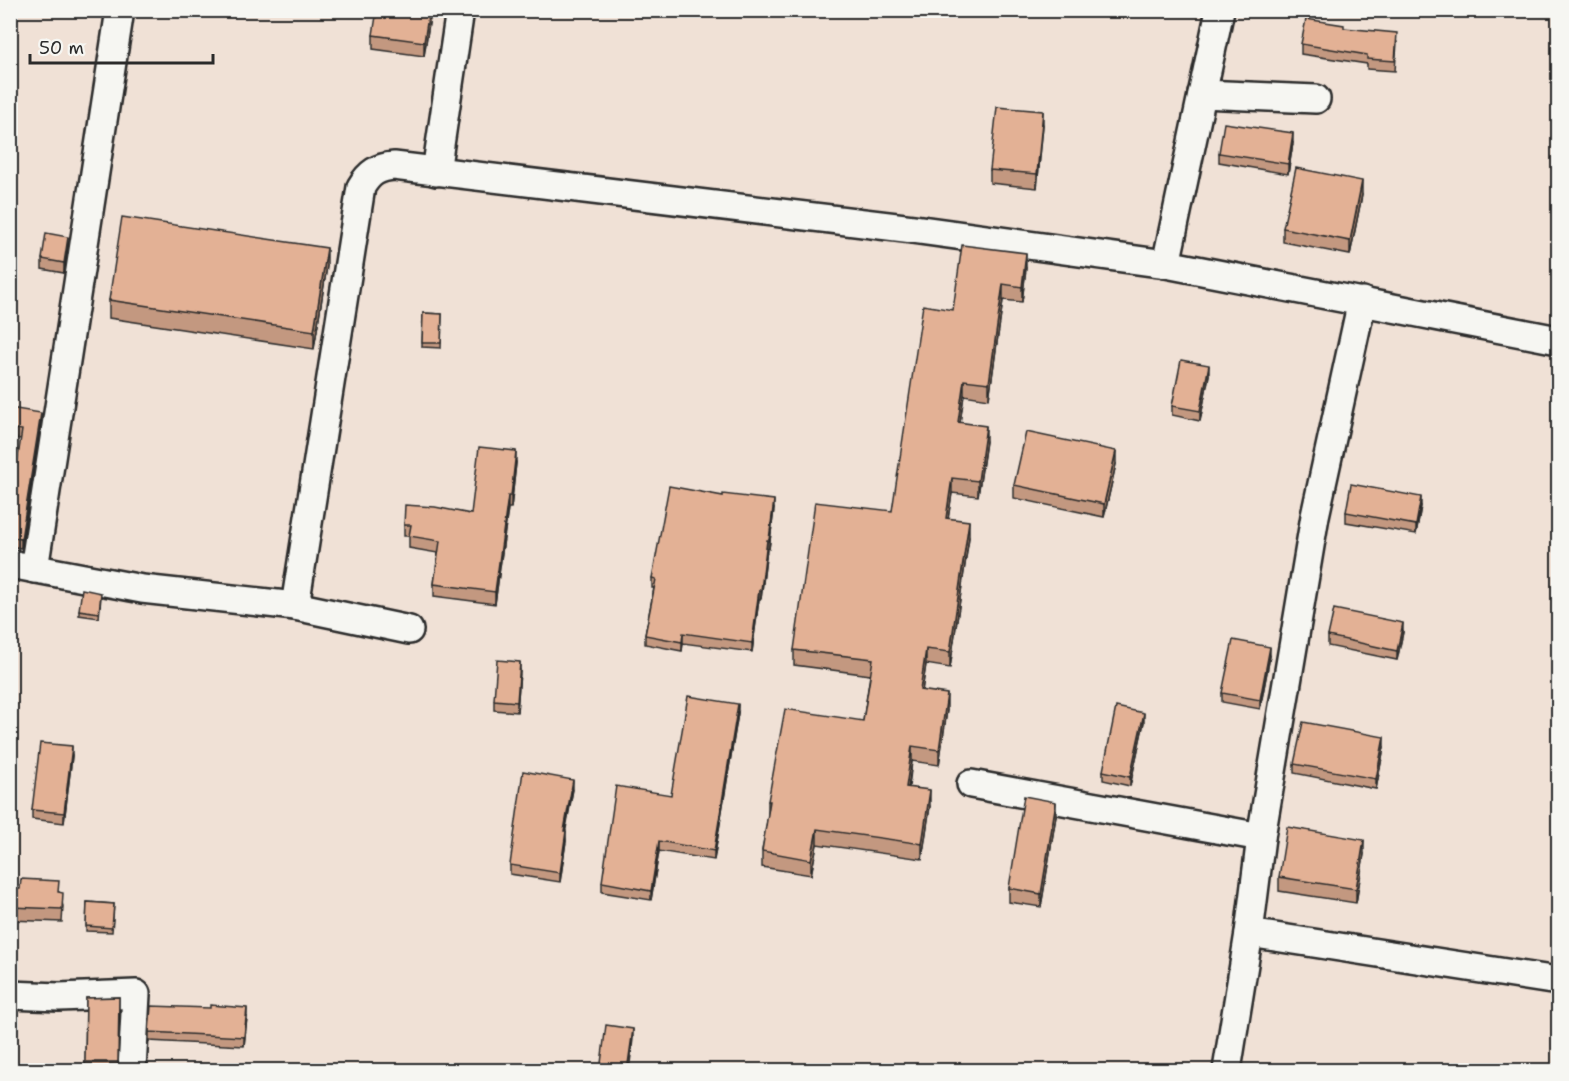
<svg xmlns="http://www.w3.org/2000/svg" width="1569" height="1081" viewBox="0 0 1569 1081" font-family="'Shantell Sans',sans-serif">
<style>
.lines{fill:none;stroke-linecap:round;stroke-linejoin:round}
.minor-casing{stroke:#2b2b2b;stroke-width:32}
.minor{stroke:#f6f6f2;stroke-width:27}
.wall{fill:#c39880;stroke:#2b2b2b;stroke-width:1.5}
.shaded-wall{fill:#9f7c68;stroke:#2b2b2b;stroke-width:1.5}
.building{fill:#e3b195;stroke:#2b2b2b;stroke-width:1.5}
</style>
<rect width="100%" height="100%" fill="#f0e1d6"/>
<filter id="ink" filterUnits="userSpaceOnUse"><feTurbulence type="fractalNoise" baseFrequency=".0167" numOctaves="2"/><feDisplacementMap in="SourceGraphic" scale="12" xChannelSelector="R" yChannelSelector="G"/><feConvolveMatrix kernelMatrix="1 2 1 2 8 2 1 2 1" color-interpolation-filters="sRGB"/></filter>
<g filter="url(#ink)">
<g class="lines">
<defs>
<g id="minor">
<path d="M1202,94L1316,99"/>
<path d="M436,172L460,10"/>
<path d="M1166,264L1220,10"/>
<path d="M10,564L142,589L295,606L409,630"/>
<path d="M34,569L120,10"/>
<path d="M295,606L361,187C369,173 378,167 394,166L913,229L1166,264L1558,340"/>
<path d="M971,784L1261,837"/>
<path d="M1249,933L1558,981"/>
<path d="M10,995L59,997L136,994L132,1070"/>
<path d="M1227,1070L1249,933L1261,837L1315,516L1362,301"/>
</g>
</defs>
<!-- minor casing -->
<use href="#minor" class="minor-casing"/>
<!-- minor -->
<use href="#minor" class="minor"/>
</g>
<!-- wall -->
<g class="wall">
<path d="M431,10L424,56L373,49V35Z"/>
<path d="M1344,28L1397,42L1395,71L1367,69V64L1301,54V44Z"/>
<path d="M1043,125L1037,188L990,183V170Z"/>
<path d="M1293,143L1288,174L1219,162V153Z"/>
<path d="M1362,195L1350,255L1283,242V228Z"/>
<path d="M68,246L64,273L42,269V259Z"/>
<path d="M327,266L314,349L109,318V300Z"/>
<path d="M1026,268L1022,302L1003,300L989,399L964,395L960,422L986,441L978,496L952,493L948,518L969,537L950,668L926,664L922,690L947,710L939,765L912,761L909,787L930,806L922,859L817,844L811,875L762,867V851L768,815V801L863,721L870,675L794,665V650L892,511L953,310Z"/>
<path d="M423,313L442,314L441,348L422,347Z"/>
<path d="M1209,375L1200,421L1172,415V406Z"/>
<path d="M10,408L41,422L21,548L10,546V482L14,483L21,439L10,437Z"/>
<path d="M516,463L511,508H508L495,604L434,596V584L438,553L409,548V536H404V525L471,514Z"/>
<path d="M1116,464L1104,517L1014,498V485Z"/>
<path d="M1421,506L1416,534L1346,522V512Z"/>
<path d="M774,509L769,549H767L761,599H759L752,652L683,643L682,651L645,644V635L654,588H652V578Z"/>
<path d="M101,597L99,618L79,615V610Z"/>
<path d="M1403,632L1397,660L1328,646V636Z"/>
<path d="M1270,656L1260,709L1222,702V693Z"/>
<path d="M520,671L517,712L494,710V700Z"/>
<path d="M738,713L714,860L659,851L651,900L602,892V882L671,795Z"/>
<path d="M1144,722L1130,786L1103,780V771Z"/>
<path d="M1384,747L1376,789L1294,773V764Z"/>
<path d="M72,756L64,823L32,819V810Z"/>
<path d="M573,789L565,831L566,841L560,882L510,874V865Z"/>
<path d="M1056,816L1041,907L1009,902V888Z"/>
<path d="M1364,854L1356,903L1279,891V877Z"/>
<path d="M10,889L59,892L63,906L62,922L10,920Z"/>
<path d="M87,902L114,904L112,932L86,931Z"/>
<path d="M119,997L118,1071H85L86,998Z"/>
<path d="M247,1017L244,1046L149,1041V1032Z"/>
</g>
<!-- shaded-wall -->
<g class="shaded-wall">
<path d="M429,10H431L424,56V42Z"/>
<path d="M1043,111V125L1037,188V174Z"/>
<path d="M1293,133V143L1288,174V164Z"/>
<path d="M1362,181V195L1350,255V241Z"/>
<path d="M68,237V246L64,273V263Z"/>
<path d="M327,248V266L314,349V331Z"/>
<path d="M1026,253V268L1022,302V287Z"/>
<path d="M1003,284V300L989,399V383Z"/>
<path d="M1209,365V375L1200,421V411Z"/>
<path d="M964,380V395L958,437V422Z"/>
<path d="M41,413V422L21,548V539Z"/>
<path d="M986,426V441L978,496V481Z"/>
<path d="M516,451V463L511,508V496Z"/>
<path d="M1116,451V464L1104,517V504Z"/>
<path d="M952,478V493L946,533V518Z"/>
<path d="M508,496V508L495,604V592Z"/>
<path d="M1421,497V506L1416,534V525Z"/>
<path d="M774,500V509L769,549V540Z"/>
<path d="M969,521V537L950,668V652Z"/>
<path d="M767,540V549L761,599V590Z"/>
<path d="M759,590V599L752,652V643Z"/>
<path d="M1403,623V632L1397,660V651Z"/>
<path d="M683,633V643L682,651V642Z"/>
<path d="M1270,647V656L1260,709V700Z"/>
<path d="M926,649V664L920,706V690Z"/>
<path d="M520,662V671L517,712V702Z"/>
<path d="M947,694V710L939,765V750Z"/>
<path d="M738,704V713L714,860V851Z"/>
<path d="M1144,713V722L1130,786V777Z"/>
<path d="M1384,737V747L1376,789V779Z"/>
<path d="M72,746V756L64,823V813Z"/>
<path d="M912,746V761L906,802V787Z"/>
<path d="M573,780V789L564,840V831Z"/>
<path d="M930,790V806L922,859V844Z"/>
<path d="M1056,802V816L1041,907V894Z"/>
<path d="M817,829V844L811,875V860Z"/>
<path d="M566,831V841L560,882V873Z"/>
<path d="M1364,840V854L1356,903V889Z"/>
<path d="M659,841V851L651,900V891Z"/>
<path d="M247,1008V1017L244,1046V1037Z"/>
<path d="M633,1029V1039L629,1071H627Z"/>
</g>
<!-- building -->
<g class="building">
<path d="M377,10H429L424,42L373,35Z"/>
<path d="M1306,19L1344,25V28L1397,33L1395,61L1367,59V55L1301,44Z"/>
<path d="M997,107L1043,111L1037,174L990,170Z"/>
<path d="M1224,123L1293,133L1288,164L1219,153Z"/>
<path d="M1296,168L1362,181L1350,241L1283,228Z"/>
<path d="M122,217L327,248L314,331L109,300Z"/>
<path d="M46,233L68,237L64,263L42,259Z"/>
<path d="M962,245L1026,253L1022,287L1003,284L989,383L964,380L958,422L986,426L978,481L952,478L946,518L969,521L950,652L926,649L920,690L947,694L939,750L912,746L906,787L930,790L922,844L817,829L811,860L762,851L770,801H768L785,709L863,721L873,659L794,650L815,502L892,511L923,305L953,310Z"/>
<path d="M423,313L442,314L441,343H422Z"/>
<path d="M1181,360L1209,365L1200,411L1172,406Z"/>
<path d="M10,408L41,413L21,539L10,537V482L14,483L22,430L10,428Z"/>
<path d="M1026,432L1116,451L1104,504L1014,485Z"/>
<path d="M479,447L516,451L511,496H508L495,592L434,584L440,541L409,536L411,525H404L405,505L435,507L471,514Z"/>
<path d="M1351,484L1421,497L1416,525L1346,512Z"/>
<path d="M669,486L723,496V494L774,500L769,540H767L761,590H759L752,643L683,633L682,642L645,635L656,579L652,578Z"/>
<path d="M82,589L101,593L99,613L79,610Z"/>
<path d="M1334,609L1403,623L1397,651L1328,636Z"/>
<path d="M1233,640L1270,647L1260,700L1222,693Z"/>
<path d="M497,660L520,662L517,702L494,700Z"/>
<path d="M688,696L738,704L714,851L659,841L651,891L602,882L616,786L671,795Z"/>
<path d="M1116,707L1144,713L1130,777L1103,771Z"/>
<path d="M1303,722L1384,737L1376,779L1294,764Z"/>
<path d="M40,743L72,746L64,813L32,810Z"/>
<path d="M523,771L573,780L564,831H566L560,873L510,865Z"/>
<path d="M1024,796L1056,802L1041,894L1009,888Z"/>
<path d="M1287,827L1364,840L1356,889L1279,877Z"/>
<path d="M21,879L59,881L58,892L63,893L62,909L10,907V889H20Z"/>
<path d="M87,902L114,904L112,928L86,926Z"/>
<path d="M119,997L118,1062H85L86,998Z"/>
<path d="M210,1005L247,1008L244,1037L149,1032L151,1006L210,1008Z"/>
<path d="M606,1025L633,1029L627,1071H600Z"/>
</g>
</g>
<!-- margin -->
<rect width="1569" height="1081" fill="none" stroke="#f6f6f2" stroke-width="36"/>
<rect x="18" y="18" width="1533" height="1045" fill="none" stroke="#2b2b2b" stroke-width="2" filter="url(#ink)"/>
<!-- scale -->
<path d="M30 54v9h183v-9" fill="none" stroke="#2b2b2b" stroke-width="3"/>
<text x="39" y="54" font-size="18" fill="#2b2b2b" stroke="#f6f6f2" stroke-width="4.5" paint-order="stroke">50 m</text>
</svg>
